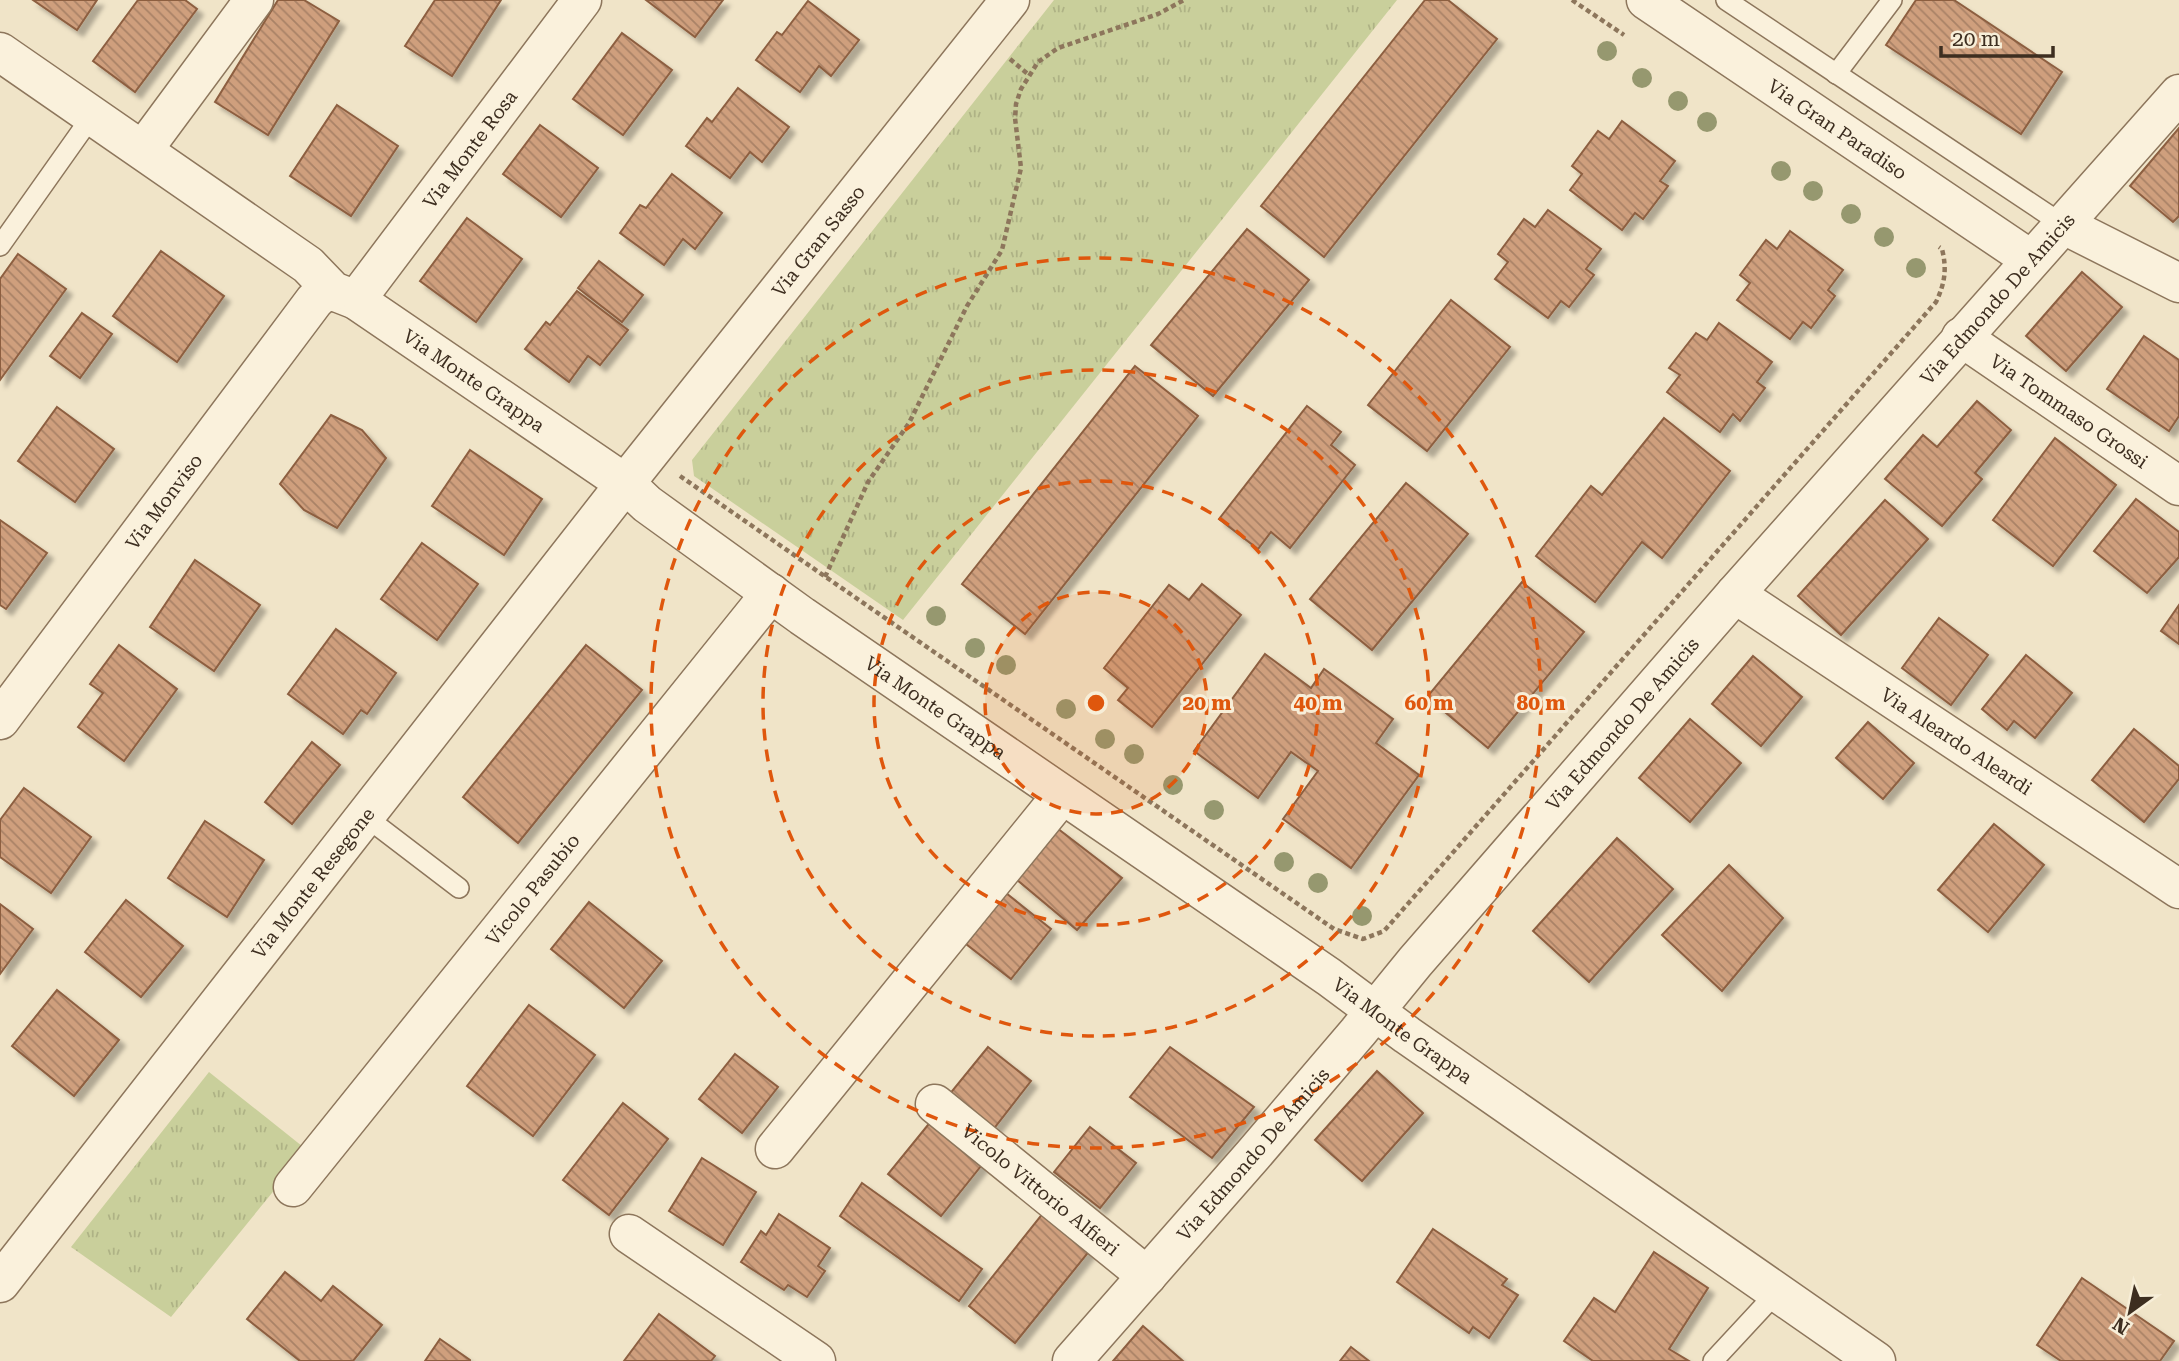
<svg xmlns="http://www.w3.org/2000/svg" width="2179" height="1361" viewBox="0 0 2179 1361" font-family="'Roboto Serif',serif">
<style>
.park{fill:url(#park-tufts)}
.building{fill:url(#building-back-hatch);stroke:#8d5f41;stroke-width:2;filter:url(#shadow)}
.lines{fill:none;stroke-linecap:round;stroke-linejoin:round}
.lane-casing{stroke:#8d765c;stroke-width:22}
.street-casing{stroke:#8d765c;stroke-width:41}
.path{stroke:#8d765c;stroke-width:4.5;stroke-dasharray:5 3.5;stroke-linecap:butt}
.lane{stroke:#faf1dc;stroke-width:19}
.street{stroke:#faf1dc;stroke-width:38}
.tree{fill:#96986f}
.ring{fill:none;stroke:#df570d;stroke-width:3.5;stroke-dasharray:12 9}
.labels{text-anchor:middle;dominant-baseline:central;stroke-width:6;stroke-linejoin:round;paint-order:stroke}
.street-label{font-size:19px;fill:#3d2e20;stroke:#f7eed8}
.centre{fill:#df570d;stroke:#f7eed8;stroke-width:3.5}
.ring-label{font-size:21px;text-anchor:middle;font-weight:bold;fill:#df570d;stroke:#f7eed8;stroke-width:6;stroke-linejoin:round;paint-order:stroke}
</style>
<defs>
<pattern id="park-tufts" width="24" height="20" patternUnits="userSpaceOnUse" patternTransform="scale(1.75)"><rect width="24" height="20" fill="#c9cf9b"/><path d="M3 7l-1-3M5 7V3M7 7l1-3M15 17l-1-3M17 17v-4M19 17l1-3" fill="none" stroke="#aeb285"/></pattern>
<pattern id="building-back-hatch" width="6" height="6" patternUnits="userSpaceOnUse" patternTransform="scale(1.75)"><rect width="6" height="6" fill="#cf9f7d"/><path d="M-1 5l2 2M0 0l6 6M5-1l2 2" fill="none" stroke="#a98266"/></pattern>
<filter id="shadow"><feDropShadow dx="6" dy="6" stdDeviation="2" flood-color="#0004"/></filter>
</defs>
<rect width="100%" height="100%" fill="#f0e4c8"/>
<!-- park -->
<g class="park">
<path d="M1054,0H1397L903,620L694,476L692,460Z"/>
<path d="M209,1072L307,1150L171,1317L71,1247Z"/>
</g>
<!-- building -->
<g class="building">
<path d="M33,0H97L77,30Z"/>
<path d="M138,0H185L197,9L135,92L93,61Z"/>
<path d="M278,0H304L339,21L268,135L215,102Z"/>
<path d="M435,0H501L452,76L405,46Z"/>
<path d="M646,0H723L695,37Z"/>
<path d="M1425,0H1448L1497,39L1324,257L1261,206Z"/>
<path d="M1916,0H1954L2062,72L2021,134L1886,45Z"/>
<path d="M808,1L859,40L831,76L819,66L800,92L756,60L777,32L782,35Z"/>
<path d="M622,33L672,70L623,135L573,99Z"/>
<path d="M738,88L789,127L762,162L750,152L730,178L686,146L707,118L712,122Z"/>
<path d="M337,105L398,146L351,216L290,176Z"/>
<path d="M1622,121L1675,161L1660,181L1668,186L1643,219L1635,213L1622,230L1570,190L1582,174L1572,166L1598,131L1609,139Z"/>
<path d="M540,125L598,168L561,217L503,174Z"/>
<path d="M2179,128V216L2173,222L2130,186Z"/>
<path d="M672,174L722,213L695,249L683,239L664,265L620,233L640,205L646,208Z"/>
<path d="M1548,210L1601,249L1586,269L1594,275L1569,307L1561,301L1548,318L1495,279L1508,262L1498,254L1524,219L1535,227Z"/>
<path d="M467,218L522,259L476,322L420,281Z"/>
<path d="M1247,229L1309,280L1213,396L1151,345Z"/>
<path d="M1790,231L1843,270L1828,290L1835,296L1811,328L1803,322L1790,339L1737,300L1750,283L1740,275L1766,240L1777,249Z"/>
<path d="M161,251L224,296L177,362L113,316Z"/>
<path d="M18,254L66,289L0,380V279Z"/>
<path d="M599,261L643,295L622,322L578,288Z"/>
<path d="M2082,272L2122,307L2066,371L2026,336Z"/>
<path d="M577,291L628,330L600,365L588,356L569,382L525,349L546,322L550,325Z"/>
<path d="M1451,300L1510,347L1427,451L1368,405Z"/>
<path d="M82,313L112,334L80,378L50,356Z"/>
<path d="M1719,323L1772,362L1757,382L1765,388L1740,421L1733,414L1720,432L1667,392L1680,375L1669,368L1696,333L1707,340Z"/>
<path d="M2144,336L2179,360V416L2169,431L2107,389Z"/>
<path d="M1135,366L1198,416L1025,634L962,584Z"/>
<path d="M1977,401L2011,430L1975,473L1982,479L1942,526L1885,479L1923,435L1937,447Z"/>
<path d="M1307,406L1341,432L1331,445L1355,465L1290,548L1271,532L1258,549L1219,519Z"/>
<path d="M57,407L114,449L75,502L18,461Z"/>
<path d="M331,415L362,430L386,458L337,528L304,510L280,484Z"/>
<path d="M1664,418L1730,471L1662,558L1642,542L1595,602L1536,556L1591,486L1602,495Z"/>
<path d="M2055,438L2116,485L2053,566L1993,520Z"/>
<path d="M470,450L542,499L504,555L432,506Z"/>
<path d="M1406,483L1468,534L1372,650L1310,599Z"/>
<path d="M2136,499L2179,532V557L2147,593L2094,551Z"/>
<path d="M1885,500L1928,539L1841,635L1798,596Z"/>
<path d="M0,520L47,553L6,609L0,605Z"/>
<path d="M422,543L478,584L437,640L381,599Z"/>
<path d="M195,560L260,605L214,671L150,627Z"/>
<path d="M1522,582L1584,632L1488,748L1427,697Z"/>
<path d="M1202,584L1241,615L1152,727L1118,700L1128,688L1104,668L1169,585L1189,600Z"/>
<path d="M2179,605V644L2161,631Z"/>
<path d="M1939,618L1988,655L1951,705L1902,668Z"/>
<path d="M336,629L396,673L367,714L361,710L343,734L288,694Z"/>
<path d="M119,645L177,689L124,761L78,727L103,693L90,684Z"/>
<path d="M586,645L642,690L518,843L463,797Z"/>
<path d="M1265,654L1311,688L1324,669L1393,719L1376,743L1419,775L1351,868L1283,819L1318,771L1291,752L1258,798L1194,751Z"/>
<path d="M2026,655L2072,693L2035,738L2014,721L2007,730L1982,709Z"/>
<path d="M1753,656L1802,697L1761,746L1712,704Z"/>
<path d="M1690,719L1741,763L1690,822L1639,778Z"/>
<path d="M1868,722L1914,763L1883,799L1836,758Z"/>
<path d="M2134,729L2179,766V779L2144,822L2092,780Z"/>
<path d="M312,742L340,765L292,824L265,802Z"/>
<path d="M24,788L91,837L51,893L0,857V820Z"/>
<path d="M205,821L264,860L227,917L168,878Z"/>
<path d="M1994,824L2044,865L1988,932L1938,890Z"/>
<path d="M1057,828L1122,878L1077,930L1016,879Z"/>
<path d="M1617,838L1673,889L1589,982L1533,931Z"/>
<path d="M1729,865L1783,918L1722,991L1662,935Z"/>
<path d="M1006,893L1051,929L1011,979L966,944Z"/>
<path d="M126,900L183,946L141,997L85,952Z"/>
<path d="M589,902L662,961L624,1008L551,949Z"/>
<path d="M0,904L33,929L0,974Z"/>
<path d="M57,990L119,1040L74,1096L12,1046Z"/>
<path d="M529,1005L595,1055L533,1136L467,1086Z"/>
<path d="M988,1047L1031,1081L992,1131L948,1096Z"/>
<path d="M1170,1047L1254,1107L1212,1158L1130,1097Z"/>
<path d="M735,1054L778,1087L742,1133L699,1099Z"/>
<path d="M1377,1071L1423,1113L1362,1181L1315,1140Z"/>
<path d="M623,1103L668,1139L609,1215L563,1180Z"/>
<path d="M932,1120L985,1161L941,1216L888,1174Z"/>
<path d="M1090,1127L1136,1163L1100,1208L1054,1172Z"/>
<path d="M702,1158L756,1192L723,1245L669,1211Z"/>
<path d="M862,1183L982,1269L959,1301L840,1216Z"/>
<path d="M1044,1212L1091,1249L1015,1343L969,1306Z"/>
<path d="M779,1214L830,1248L818,1266L825,1271L807,1297L788,1285L784,1290L741,1262L761,1231L766,1235Z"/>
<path d="M1433,1229L1507,1279L1502,1285L1518,1295L1489,1338L1473,1327L1469,1333L1397,1282Z"/>
<path d="M1654,1252L1708,1288L1669,1349L1689,1361H1593L1564,1341L1594,1298L1615,1312Z"/>
<path d="M285,1272L321,1301L333,1286L382,1325L353,1361H300L247,1319Z"/>
<path d="M2082,1278L2174,1341L2160,1361H2061L2037,1345Z"/>
<path d="M659,1314L715,1356L711,1361H624Z"/>
<path d="M1143,1326L1183,1361H1113Z"/>
<path d="M440,1339L470,1360V1361H425Z"/>
<path d="M1351,1347L1369,1361H1340Z"/>
</g>
<g class="lines">
<defs>
<g id="lane">
<path d="M1726,0L2062,224"/>
<path d="M1836,74L1892,0"/>
<path d="M0,246L92,116"/>
<path d="M366,817L459,888"/>
<path d="M1713,1361L1777,1292"/>
</g>
<g id="street">
<path id="s1" d="M1646,0L2030,259"/>
<path id="s2" d="M0,52L308,265L333,291L356,300L626,484L647,504L802,616L1329,977L1407,1035L1876,1361"/>
<path d="M143,150L254,0"/>
<path d="M2062,224L2179,283"/>
<path id="s3" d="M356,300L582,0"/>
<path id="s4" d="M1961,337L2179,486"/>
<path id="s5" d="M1735,594L2179,889"/>
<path id="s6" d="M0,720L314,301L321,294L333,291"/>
<path id="s7" d="M935,1104L1147,1276"/>
<path d="M775,1149L1062,795"/>
<path id="s8" d="M293,1187L771,593"/>
<path d="M629,1234L816,1361"/>
<path id="s9" d="M0,1283L635,471L1010,0"/>
<path id="s10" d="M1072,1361L1253,1155L1358,1032L1415,962L1735,594L2179,94"/>
</g>
</defs>
<!-- lane casing -->
<use href="#lane" class="lane-casing"/>
<!-- street casing -->
<use href="#street" class="street-casing"/>
<!-- path -->
<g class="path">
<path d="M1572,0L1624,35"/>
<path d="M1010,59L1029,75"/>
<path d="M680,476L1334,929L1363,939L1384,931L1936,302C1945,283 1947,269 1942,249L1939,247"/>
<path d="M825,577L868,482L909,423L967,306L1002,250L1021,168L1015,118L1016,104L1021,89L1038,62L1058,48L1158,14L1184,0"/>
</g>
<!-- lane -->
<use href="#lane" class="lane"/>
<!-- street -->
<use href="#street" class="street"/>
</g>
<!-- trees -->
<g class="tree">
<circle cx="1607" cy="51" r="10"/>
<circle cx="1642" cy="78" r="10"/>
<circle cx="1678" cy="101" r="10"/>
<circle cx="1707" cy="122" r="10"/>
<circle cx="1781" cy="171" r="10"/>
<circle cx="1813" cy="191" r="10"/>
<circle cx="1851" cy="214" r="10"/>
<circle cx="1884" cy="237" r="10"/>
<circle cx="1916" cy="268" r="10"/>
<circle cx="936" cy="616" r="10"/>
<circle cx="975" cy="648" r="10"/>
<circle cx="1006" cy="665" r="10"/>
<circle cx="1066" cy="709" r="10"/>
<circle cx="1105" cy="739" r="10"/>
<circle cx="1134" cy="754" r="10"/>
<circle cx="1173" cy="785" r="10"/>
<circle cx="1214" cy="810" r="10"/>
<circle cx="1284" cy="862" r="10"/>
<circle cx="1318" cy="883" r="10"/>
<circle cx="1362" cy="916" r="10"/>
</g>
<!-- distance rings -->
<circle cx="1096" cy="703" r="111" fill="#df570d" fill-opacity=".12"/>
<g class="ring">
<circle cx="1096" cy="703" r="111"/>
<circle cx="1096" cy="703" r="222"/>
<circle cx="1096" cy="703" r="333"/>
<circle cx="1096" cy="703" r="445"/>
</g>
<g class="labels">
<!-- street labels -->
<g class="street-label">
<text stroke="none"><textPath href="#s1" startOffset="231">Via Gran Paradiso</textPath></text>
<text stroke="none"><textPath href="#s3" startOffset="189">Via Monte Rosa</textPath></text>
<text stroke="none"><textPath href="#s9" startOffset="1325">Via Gran Sasso</textPath></text>
<text stroke="none"><textPath href="#s10" startOffset="1409">Via Edmondo De Amicis</textPath></text>
<text stroke="none"><textPath href="#s2" startOffset="578">Via Monte Grappa</textPath></text>
<text stroke="none"><textPath href="#s4" startOffset="131">Via Tommaso Grossi</textPath></text>
<text stroke="none"><textPath href="#s6" startOffset="273">Via Monviso</textPath></text>
<text stroke="none"><textPath href="#s2" startOffset="1144">Via Monte Grappa</textPath></text>
<text stroke="none"><textPath href="#s10" startOffset="842">Via Edmondo De Amicis</textPath></text>
<text stroke="none"><textPath href="#s5" startOffset="266">Via Aleardo Aleardi</textPath></text>
<text stroke="none"><textPath href="#s9" startOffset="508">Via Monte Resegone</textPath></text>
<text stroke="none"><textPath href="#s8" startOffset="382">Vicolo Pasubio</textPath></text>
<text stroke="none"><textPath href="#s2" startOffset="1712">Via Monte Grappa</textPath></text>
<text stroke="none"><textPath href="#s10" startOffset="275">Via Edmondo De Amicis</textPath></text>
<text stroke="none"><textPath href="#s7" startOffset="136">Vicolo Vittorio Alfieri</textPath></text>
</g>
</g>
<circle cx="1096" cy="703" r="10" class="centre"/>
<g class="ring-label">
<text x="1207" y="710">20 m</text>
<text x="1318" y="710">40 m</text>
<text x="1429" y="710">60 m</text>
<text x="1541" y="710">80 m</text>
</g>
<!-- north arrow -->
<g transform="translate(2130 1312) rotate(213)" stroke="#f7eed8" stroke-width="5" paint-order="stroke">
<path d="M0-5L12 26L0 18L-12 26Z" fill="#3d2e20"/>
<text y="-10" font-size="19" font-weight="bold" text-anchor="middle" fill="#3d2e20">N</text>
</g>
<!-- scale -->
<path d="M1941 46v10h112v-10" fill="none" stroke="#3d2e20" stroke-width="3.5"/>
<text x="1952" y="46" font-size="21" fill="#3d2e20" stroke="#f7eed8" stroke-width="5" paint-order="stroke">20 m</text>
</svg>
